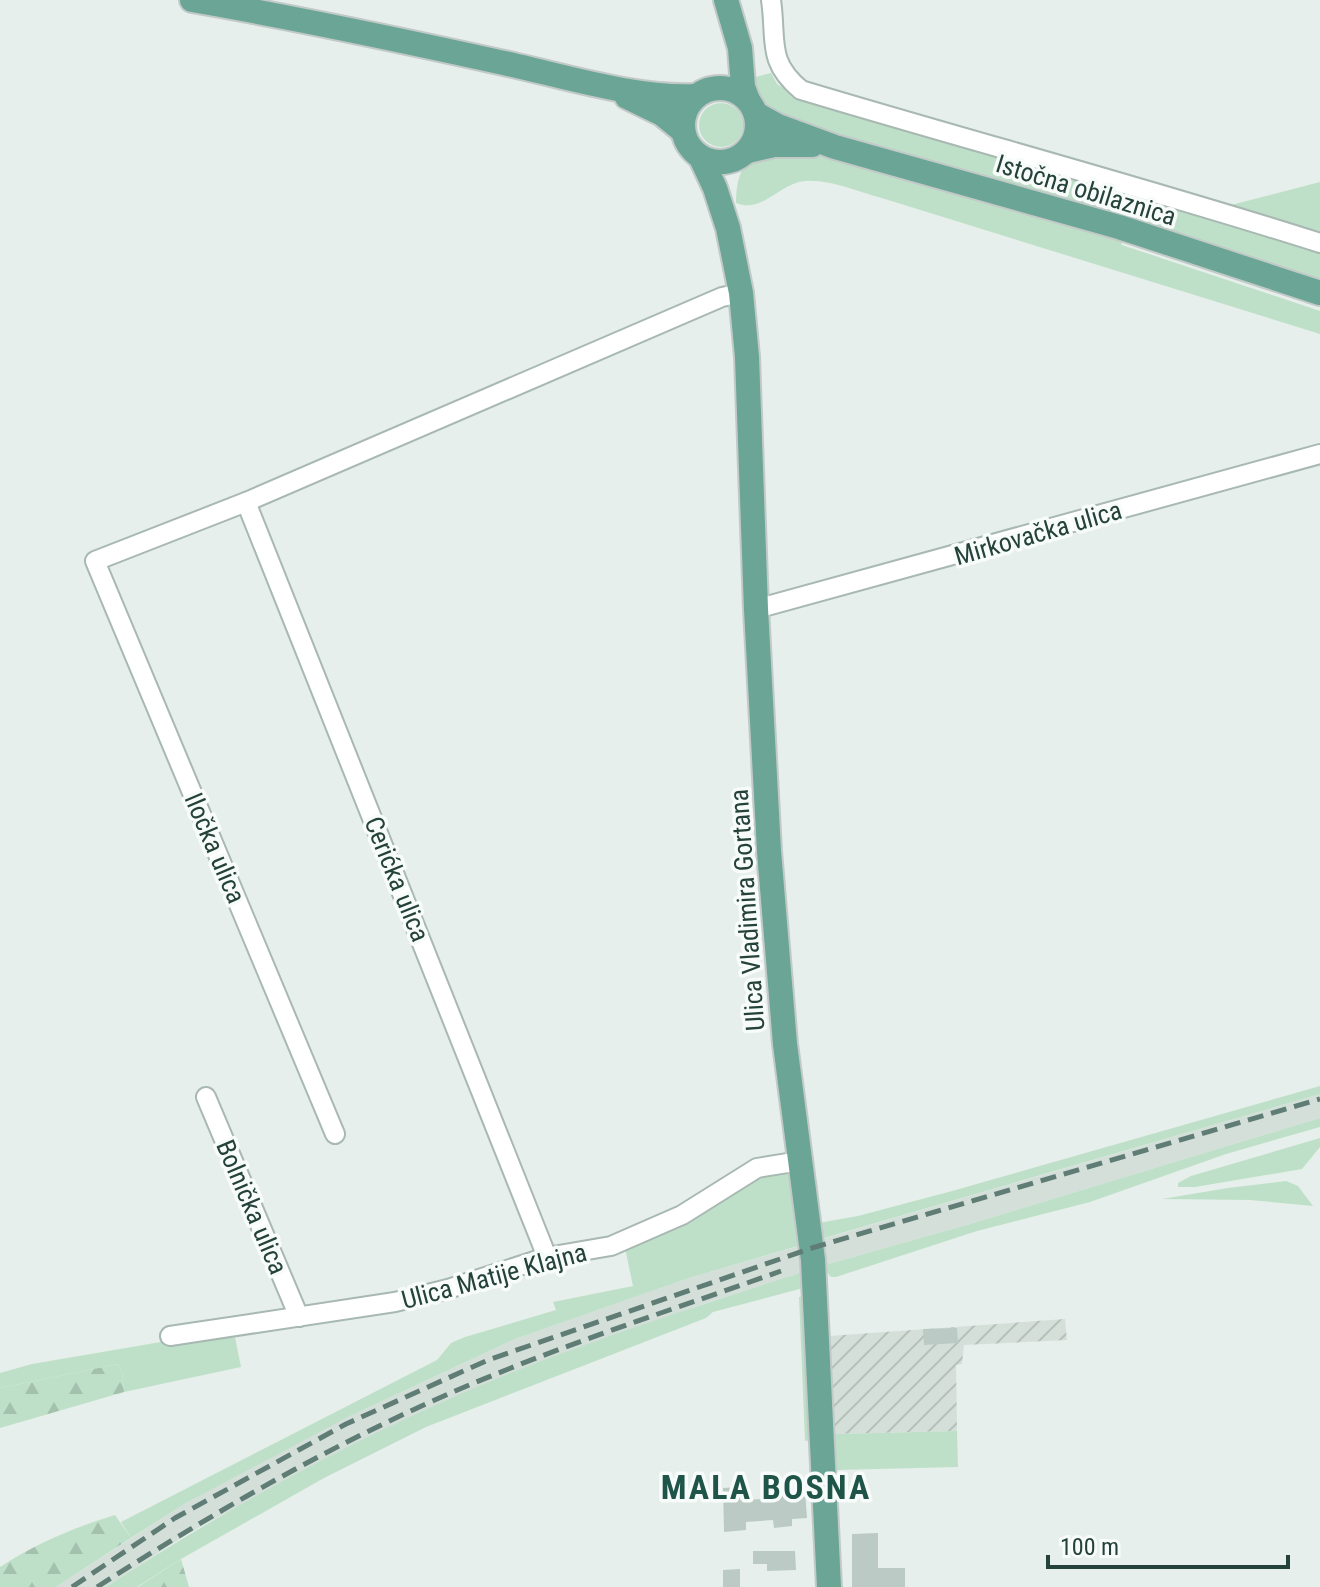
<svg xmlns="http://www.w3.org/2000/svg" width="1320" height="1587" viewBox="0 0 1320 1587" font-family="'Roboto Condensed',sans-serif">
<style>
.built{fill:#d4dfda}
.industrial{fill:url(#industrial-furrows)}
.grass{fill:#bfe0c8}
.forest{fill:url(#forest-firs)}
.building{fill:#bbcac4}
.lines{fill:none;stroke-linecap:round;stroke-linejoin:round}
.minor-casing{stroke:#a8b8b2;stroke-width:22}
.major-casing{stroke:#c2cac8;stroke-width:28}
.minor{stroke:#fff;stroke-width:18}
.major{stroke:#6aa596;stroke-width:24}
.rail{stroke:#5f7d75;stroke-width:5;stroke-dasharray:16 8;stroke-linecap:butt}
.labels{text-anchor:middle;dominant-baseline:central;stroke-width:7;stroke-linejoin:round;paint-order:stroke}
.street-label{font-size:26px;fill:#24423a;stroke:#f7fbf9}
.district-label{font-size:34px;font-weight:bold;letter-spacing:2px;fill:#1f5548;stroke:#f7fbf9}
</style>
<defs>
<pattern id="industrial-furrows" width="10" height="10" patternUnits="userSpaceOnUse" patternTransform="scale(2)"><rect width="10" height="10" fill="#d4dfda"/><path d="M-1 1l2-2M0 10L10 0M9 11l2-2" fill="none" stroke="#b6c1bc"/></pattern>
<pattern id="forest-firs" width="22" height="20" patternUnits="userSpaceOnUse" patternTransform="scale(2)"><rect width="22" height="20" fill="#bfe0c8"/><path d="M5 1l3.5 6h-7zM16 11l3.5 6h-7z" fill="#a4c1ad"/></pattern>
</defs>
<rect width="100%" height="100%" fill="#e6efeb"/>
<!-- built -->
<path class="built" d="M1320,1094V1118L970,1224L825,1265L700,1305L535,1364L428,1409L301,1472L189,1533L106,1587H56L186,1503L244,1471L348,1417L515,1339L689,1278Z"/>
<!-- industrial -->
<path class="industrial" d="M1065,1319L1067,1340L964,1345L962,1364L956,1365L957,1431L834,1434L829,1336Z"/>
<!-- grass -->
<g class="grass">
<path d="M771,73L777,84L799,97L1320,249V285L1063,199L940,163L808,130L758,105L752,78Z"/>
<circle cx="721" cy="125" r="22"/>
<path d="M807,153L845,159L1121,240L1122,245L1320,311V334L885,199C861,193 830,179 805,181C779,183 763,214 736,203C737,147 762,157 807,153Z"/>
<path d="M1320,182V235L1227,206Z"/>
<path d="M1320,1086V1094L821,1239L818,1223L858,1216L952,1191Z"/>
<path d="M1320,1118V1127L1226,1154L1090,1202L977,1231L836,1277H831L825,1270V1265L970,1224Z"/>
<path d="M1320,1138V1147L1302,1169L1195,1187H1178V1183L1191,1176Z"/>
<path d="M775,1171L793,1173L805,1244L689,1278L515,1339L348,1417L186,1503L131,1538L121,1522L437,1360L451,1343L465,1337L556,1310L553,1302L633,1286L625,1248L679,1228L745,1183Z"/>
<path d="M1286,1181L1298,1186L1313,1206L1250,1200L1162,1199L1228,1188Z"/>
<path d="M806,1271L807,1287L713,1312L706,1318L426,1427L324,1478L181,1559L137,1587H106C241,1499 385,1421 536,1363C625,1329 715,1300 806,1271Z"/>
<path d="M805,1296L811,1440L805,1441L799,1297Z"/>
<path d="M196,1336L198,1342L235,1337L241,1367L124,1392L122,1372L118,1364L0,1388V1373L32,1364Z"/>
<path d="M957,1431L958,1467L837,1470L834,1434Z"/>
</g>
<!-- forest -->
<g class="forest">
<path d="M118,1364L122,1372L124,1392L0,1428V1388Z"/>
<path d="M115,1515L131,1538L56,1587H0V1567C35,1544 75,1527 115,1515Z"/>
<path d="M181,1559L189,1587H138Z"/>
</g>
<!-- building -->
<g class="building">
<path d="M957,1328L958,1343L924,1345L923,1329Z"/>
<path d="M739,1487L740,1500L765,1499V1494L805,1491L807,1518L792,1519V1526L774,1528L773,1520L746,1522V1530L724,1532L723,1488Z"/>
<path d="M878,1533V1568H905V1587H852V1534Z"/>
<path d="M753,1551H795L796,1570L767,1571V1564H753Z"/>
<path d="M740,1569V1587H723V1570Z"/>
</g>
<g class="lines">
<defs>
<g id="minor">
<path d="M771,0C777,40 766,61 801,90C974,142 1148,188 1320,243"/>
<path d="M246,502L547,1257"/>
<path d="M756,609L1320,454"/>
<path d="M206,1097L299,1317"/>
<path d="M335,1134L95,561L246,502L722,297L741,293"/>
<path d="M170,1336L395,1302L448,1289L547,1257L611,1246L682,1215L757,1168L800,1161"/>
</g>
<g id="major">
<path d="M192,0C297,18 400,40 504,63C564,76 635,99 696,96"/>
<path d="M726,0L740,48L743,87L748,100"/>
<circle cx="720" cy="125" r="37"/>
<path d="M627,97L662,114L683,131"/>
<path d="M756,114L778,126L835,147L1119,227L1320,293"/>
<path d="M748,151L774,145H812"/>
<path d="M701,158L715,188L728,228L741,293L747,357L756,609L769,851L785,1044L813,1260L829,1587"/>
</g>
</defs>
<!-- minor casing -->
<use href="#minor" class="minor-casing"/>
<!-- major casing -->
<use href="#major" class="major-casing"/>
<!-- minor -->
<use href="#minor" class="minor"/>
<!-- major -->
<use href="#major" class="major"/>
<!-- rail -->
<g class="rail">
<path d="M72,1587L175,1518L346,1424L488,1360L812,1248L1320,1099"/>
<path d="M97,1587C224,1506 356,1430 496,1374C589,1336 686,1305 781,1271"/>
</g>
</g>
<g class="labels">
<!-- street labels -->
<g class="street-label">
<text transform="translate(1086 190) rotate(17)">Istočna obilaznica</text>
<text transform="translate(1038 533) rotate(-16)">Mirkovačka ulica</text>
<text transform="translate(215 848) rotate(67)">Iločka ulica</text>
<text transform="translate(397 879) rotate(68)">Cerićka ulica</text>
<text transform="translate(747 910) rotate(-94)">Ulica Vladimira Gortana</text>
<text transform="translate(252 1207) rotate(67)">Bolnička ulica</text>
<text transform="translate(494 1276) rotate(-15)">Ulica Matije Klajna</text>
</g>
<!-- district labels -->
<g class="district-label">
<text x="766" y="1487">MALA BOSNA</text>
</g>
</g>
<!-- scale -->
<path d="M1048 1555v12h240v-12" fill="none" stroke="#24423a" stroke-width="4"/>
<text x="1060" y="1555" font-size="24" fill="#24423a" stroke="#f7fbf9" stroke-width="6" paint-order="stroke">100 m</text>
</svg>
